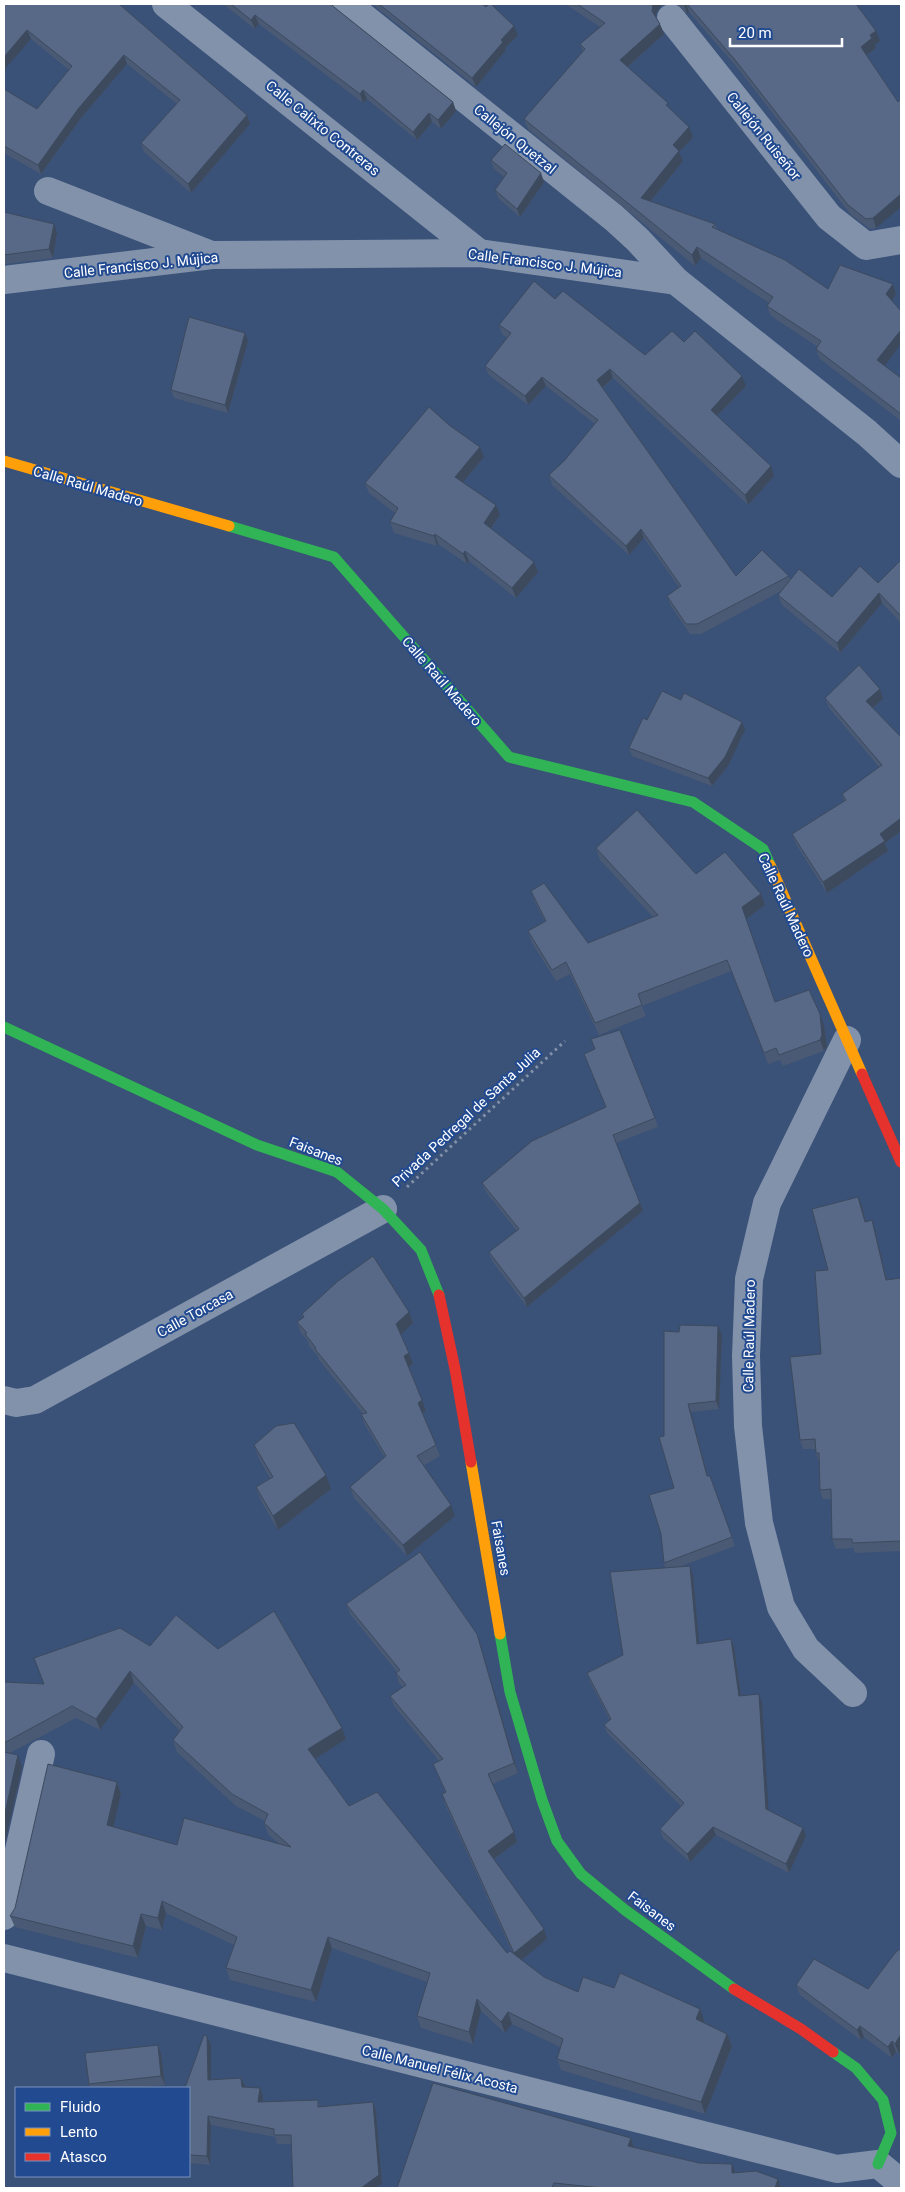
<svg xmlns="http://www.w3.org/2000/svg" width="905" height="2192" viewBox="0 0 905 2192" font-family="Roboto,sans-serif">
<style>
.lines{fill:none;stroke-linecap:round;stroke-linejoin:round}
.path{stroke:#8292ab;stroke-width:3;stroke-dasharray:2.5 4;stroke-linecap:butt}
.street{stroke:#8292ab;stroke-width:28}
.fast{stroke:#30b455;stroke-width:11}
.slow{stroke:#ff9f0a;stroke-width:11}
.jam{stroke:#e5322d;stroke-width:11}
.wall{fill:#4b5a74}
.shaded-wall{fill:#3d4a5e}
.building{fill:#576987;stroke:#3d4a5e}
.labels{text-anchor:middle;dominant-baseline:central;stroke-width:4;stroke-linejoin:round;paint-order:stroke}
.street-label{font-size:14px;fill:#fff;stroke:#214a91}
</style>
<rect width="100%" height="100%" fill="#3a5178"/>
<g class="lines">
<!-- path -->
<path class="path" d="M407,1187L565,1041"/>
<!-- street -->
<g class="street">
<path d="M166,4L479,253"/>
<path d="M347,4L614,218L638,240L676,281L867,433L901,464"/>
<path d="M671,18L829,217L866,246L901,240"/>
<path d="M48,191L209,254"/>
<path d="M4,280L212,255L479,253L676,281"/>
<path d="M847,1040L767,1203L749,1279L746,1356L748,1426L759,1523L781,1607L806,1649L853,1693"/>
<path d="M4,1400L16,1403L35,1400L383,1209"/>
<path d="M4,1916L41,1754"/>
<path d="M4,1958L837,2169L878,2164L901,2183"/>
</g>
<!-- fast -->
<g class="fast">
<path d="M229,526L334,557L509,757L693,802L763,849L770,865"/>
<path d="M4,1027L257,1145L337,1172L383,1209L421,1250L439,1295"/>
<path d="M500,1634L510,1692L542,1800L557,1841L581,1874L625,1910L734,1989"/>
<path d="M833,2052L856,2068L883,2100L891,2133L878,2164"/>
</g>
<!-- slow -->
<g class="slow">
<path d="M4,461L229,526"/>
<path d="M770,865L862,1074"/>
<path d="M471,1462L500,1634"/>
</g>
<!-- jam -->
<g class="jam">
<path d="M862,1074L901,1162"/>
<path d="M439,1295L455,1369L471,1462"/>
<path d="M734,1989L801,2029L833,2052"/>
</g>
</g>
<!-- wall -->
<g class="wall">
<path d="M4,4H119L247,115L250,124L191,193L144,152L141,143L177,104L127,64L81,118L41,174L4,153V89L37,109L69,70L31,39Z"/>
<path d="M223,4H332L334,7L453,102L456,111L441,129L432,122L417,140L367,99L363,103L259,24L255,29Z"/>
<path d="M372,4H482L518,35L505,48L506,50L476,87Z"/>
<path d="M565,4H666L661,6L656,13V17L664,34L628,67L670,108L693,137L679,152L683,161L651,201L715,224L717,229L828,289L893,284L896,294L892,301L884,366L901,378V421L820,359L816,349L818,347L771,316L767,306L769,303L701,258L695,266L528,129L524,119L583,51L580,44L600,27Z"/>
<path d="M677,4H856L880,41L875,45L876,48L866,56L876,228L870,229L851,215L740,71L689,12L687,14Z"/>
<path d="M491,160L544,182L520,217L498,198L495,190L504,177L494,169Z"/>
<path d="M4,212L57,233L53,258L6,264H4Z"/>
<path d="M555,299L645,355L684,342L746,386L717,416L774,476L748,505L613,378L603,388L736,576H789L790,580L832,597L878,583L901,560V623L882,603L840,653L782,605L778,595L781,591L701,634H690L671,606L667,596L679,587L644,538L629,555L552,485L549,475L564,461L595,424L546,386L528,405L489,375L485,366L507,338L502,334L499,325Z"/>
<path d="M248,341L228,413L174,398L171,390Z"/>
<path d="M484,457L463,482L500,515L491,529L534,562L538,572L516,598L469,561L467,564L438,544L437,546L394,533L390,522L395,513L369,493L365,483Z"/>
<path d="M880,689L883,699L873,708L901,737V831L885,843L888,851L827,893L796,844L792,834L844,801L842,794L879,767L829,708L825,698Z"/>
<path d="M647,720L745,730L728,766L712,786L632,756L629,748Z"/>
<path d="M596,848L696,874L761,894L765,905L746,919L775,1002L824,1025L827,1046L824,1051L783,1066L780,1060L768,1064L731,971L642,1006L646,1016L599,1035L570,974L556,981L532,943L528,931L545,921L535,902L531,891L588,943L653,917L600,860Z"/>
<path d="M655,1118L658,1127L616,1143L643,1211L527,1307L492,1261L489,1252L517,1231L486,1192L482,1183Z"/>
<path d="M862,1206L866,1222L875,1230L887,1280L901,1278V1551L855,1553L853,1548L836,1549L832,1539L831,1499H823L820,1490L819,1462L816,1453V1449H803L800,1440L821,1354L828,1270Z"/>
<path d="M409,1312L413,1323L400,1334L413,1364L409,1367L426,1411L423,1414L440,1456L423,1466L455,1516L407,1556L354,1498L350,1487L385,1458L365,1425L361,1414H363L319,1360L317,1355L309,1346L308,1341L301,1333L297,1322L303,1317L302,1314Z"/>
<path d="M722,1335L719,1409L691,1412L708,1476H710L735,1546L679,1567L693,1575L699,1644L731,1639L734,1647L741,1695L762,1703L768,1810L806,1836L789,1873L716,1835L690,1862L663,1838L660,1829L681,1806L607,1733L604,1725L610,1720L590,1682L587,1673L623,1655L665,1568L664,1563L674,1488L664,1436Z"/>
<path d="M254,1445L331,1489L278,1530L261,1501L256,1487L270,1478L259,1459Z"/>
<path d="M346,1604L480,1644L518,1773L493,1784L517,1842L494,1859L547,1939L521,1960L544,1977L578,1992L614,1988L700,2009L704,2020L703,2022L727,2034L732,2046L705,2114L561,2070L557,2059L560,2047L512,2024L505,2033L481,2011L473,2044L421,2028L417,2016L427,1982L332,1948L316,2002L230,1980L226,1968L234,1945L166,1913L162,1930L146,1926L138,1958L15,1927L10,1916L117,1782L121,1794L113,1827L177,1845L279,1844L268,1834L264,1823L265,1821L236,1806L177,1752L173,1740L180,1731L134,1683L100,1730L76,1718L10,1753L22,1767L4,1847V1682L44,1684L150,1646L218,1649L346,1739L315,1759L349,1806L507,1953L513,1954L445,1804L442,1794L445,1792L433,1764L439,1761L394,1706L390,1696L403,1687L399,1683L396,1673L397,1672L350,1614Z"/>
<path d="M901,1948V2051L899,2054L896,2052L892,2058L864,2037L861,2040L800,1995L796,1985L868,1989Z"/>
<path d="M207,2036L211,2045V2080L245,2087L260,2088L263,2096L262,2102L318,2100L320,2107L373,2102L376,2111L382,2184L291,2144H277L275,2137L211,2125L210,2165L189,2163V2088Z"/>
<path d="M161,2054L165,2085L134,2088H90L89,2084Z"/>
<path d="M631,2138L634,2147L699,2163L732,2164L735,2173L778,2179L781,2188H397Z"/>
</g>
<!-- shaded-wall -->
<g class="shaded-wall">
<path d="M653,4H660L661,6L656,13V21L652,11Z"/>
<path d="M684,4H686L689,12L687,14Z"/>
<path d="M255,15L259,24L255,29L251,20Z"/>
<path d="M660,24L664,34L624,70L620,60Z"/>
<path d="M514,26L518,35L505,48L506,50L476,87L472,78L501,40Z"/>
<path d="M27,30L31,39L4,70V57Z"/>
<path d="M876,31L880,41L875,45L876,48L864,57L861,47L870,35Z"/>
<path d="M124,55L127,64L81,118L41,174L38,165L78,109Z"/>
<path d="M363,90L367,99L363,103L360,94Z"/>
<path d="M453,102L456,111L441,129L438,120Z"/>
<path d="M429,113L432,122L417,140L413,132Z"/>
<path d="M247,115L250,124L191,193L188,184Z"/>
<path d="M689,127L693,137L679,152L683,161L645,208L641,198L673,145Z"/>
<path d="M541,173L544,182L520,217L517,209Z"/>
<path d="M901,194V207L876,228L873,218Z"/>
<path d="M54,224L57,233L53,258L49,249Z"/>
<path d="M697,247L701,258L695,266L692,255Z"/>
<path d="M893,284L896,294L890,304L886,294Z"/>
<path d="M901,330V344L881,371L877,360Z"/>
<path d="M245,333L248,341L228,413L225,405Z"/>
<path d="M610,369L613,378L601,389L597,380Z"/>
<path d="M742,376L746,386L714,419L711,410Z"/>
<path d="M542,377L546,386L528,405L525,396Z"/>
<path d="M480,447L484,457L459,487L455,477Z"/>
<path d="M771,466L774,476L748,505L745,495Z"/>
<path d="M496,505L500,515L487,534L484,523Z"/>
<path d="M641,529L644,538L629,555L626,546Z"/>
<path d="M435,534L438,544L437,546L434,536Z"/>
<path d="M465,551L469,561L467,564L463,554Z"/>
<path d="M534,562L538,572L516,598L512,588Z"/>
<path d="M879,593L882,603L840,653L837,643Z"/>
<path d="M880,689L883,699L869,711L866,701Z"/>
<path d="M742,722L745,730L728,766L712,786L708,778Z"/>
<path d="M901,818V831L885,843L888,851L827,893L823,882L880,834Z"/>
<path d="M761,894L765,905L746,919L742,907Z"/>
<path d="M820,1014L824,1025L827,1046L824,1051L820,1040Z"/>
<path d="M858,1197L862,1206L868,1232L865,1222Z"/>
<path d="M640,1203L643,1211L527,1307L524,1298Z"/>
<path d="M872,1220L875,1230L889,1290L886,1280Z"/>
<path d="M409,1312L413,1323L400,1335L396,1324Z"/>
<path d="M718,1326L722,1335L719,1409L716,1401Z"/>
<path d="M409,1353L413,1364L408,1367L404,1356Z"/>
<path d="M422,1400L426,1411L422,1414L418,1403Z"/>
<path d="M688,1404L691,1412L710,1485L707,1476Z"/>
<path d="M326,1475L331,1489L278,1530L273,1516Z"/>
<path d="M451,1505L455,1516L407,1556L403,1545Z"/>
<path d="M690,1566L693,1575L700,1653L697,1644Z"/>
<path d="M477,1634L480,1644L518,1773L514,1763Z"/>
<path d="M731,1639L734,1647L742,1704L739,1696Z"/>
<path d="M130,1671L134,1683L100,1730L96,1719Z"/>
<path d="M759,1694L762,1703L769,1817L766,1809Z"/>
<path d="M342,1728L346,1739L312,1761L308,1749Z"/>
<path d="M18,1755L22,1767L4,1847V1817Z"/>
<path d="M117,1782L121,1794L111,1837L107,1825Z"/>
<path d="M713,1827L716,1835L690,1862L687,1854Z"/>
<path d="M803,1828L806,1836L789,1873L786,1864Z"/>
<path d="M514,1832L517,1842L491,1861L488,1851Z"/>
<path d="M162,1901L166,1913L162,1930L158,1918Z"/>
<path d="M141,1914L146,1926L138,1958L133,1946Z"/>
<path d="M544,1929L547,1939L518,1963L514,1953Z"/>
<path d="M328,1937L332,1948L316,2002L311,1990Z"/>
<path d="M477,1999L481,2011L473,2044L469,2032Z"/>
<path d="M700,2009L704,2020L700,2030L696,2019Z"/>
<path d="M508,2012L512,2024L505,2033L501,2022Z"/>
<path d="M860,2026L864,2037L861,2040L857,2030Z"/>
<path d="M727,2034L732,2046L705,2114L701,2102Z"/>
<path d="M901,2034V2051L899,2054L895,2044Z"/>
<path d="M207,2036L211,2045V2089L208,2080Z"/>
<path d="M892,2041L896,2052L892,2058L888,2047Z"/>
<path d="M158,2045L161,2054L165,2085L161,2076Z"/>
<path d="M241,2078L245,2086V2095L242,2087Z"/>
<path d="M260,2088L263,2096L261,2111L258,2102Z"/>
<path d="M373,2102L376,2111L382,2184L376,2188H361Z"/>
<path d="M208,2116L211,2125L210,2165L207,2156Z"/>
<path d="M631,2138L634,2148L628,2146Z"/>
<path d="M732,2164L736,2174L732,2173Z"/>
<path d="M778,2179L781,2188H775Z"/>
</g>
<!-- building -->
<g class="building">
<path d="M4,4H119L247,115L188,184L141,143L180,100L124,55L78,109L38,165L4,146V89L37,109L72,66L27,30L4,57Z"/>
<path d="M231,4H331L334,7L453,102L438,120L429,113L413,132L363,90L360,94L255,15L251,20Z"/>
<path d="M379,4H482L486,7L489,4H491L514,26L501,40L503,42L472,78Z"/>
<path d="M577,4H653L652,11L660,24L620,60L668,103L666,105L689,127L673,145L679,151L641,198L715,224L712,227L785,260L828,289L840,265L893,284L886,294L901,311V330L877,360L901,378V414L816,349L821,341L767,306L773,297L697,247L692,255L524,119L585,49L580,44L605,23Z"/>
<path d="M687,4H856L876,31L870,35L872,38L861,47L898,102L901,99V194L873,218L866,219L848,205L736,61Z"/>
<path d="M505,144L541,173L517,209L495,190L507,173L491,160Z"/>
<path d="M4,212L54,224L49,249L4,255Z"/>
<path d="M534,281L555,299L563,291L645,355L672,331L684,342L695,331L742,376L711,410L771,466L745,495L610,369L597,380L736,576L762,550L789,576L697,624H686L667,596L681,586L641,529L626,546L549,475L564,461L598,420L542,377L525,396L485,366L511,333L499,325Z"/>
<path d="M189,317L245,333L225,405L171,390Z"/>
<path d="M429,407L449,425L480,447L455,477L496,505L484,523L534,562L512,588L465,551L463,554L435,534L434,536L390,522L398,508L365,483Z"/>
<path d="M901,560V616L879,593L837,643L778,595L799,569L832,597L860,566L878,583Z"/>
<path d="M859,665L880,689L866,701L901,737V818L880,834L885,841L823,882L792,834L846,800L842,794L882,765L825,698Z"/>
<path d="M662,691L681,700L684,693L742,722L725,757L708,778L629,748L643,718L647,720Z"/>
<path d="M637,810L696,874L725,852L761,894L742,907L775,1002L809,990L820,1014L822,1035L820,1040L779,1055L776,1048L764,1053L727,960L638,994L642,1005L595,1023L566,962L552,970L528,931L546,921L531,891L544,883L588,943L658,915L596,848Z"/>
<path d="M620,1030L655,1118L613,1135L640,1203L524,1298L489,1252L519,1229L482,1183L532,1141L606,1107L584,1054L595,1049L591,1039Z"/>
<path d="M858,1197L865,1222L872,1220L886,1280L901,1278V1541L852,1543V1539H832L831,1489L820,1490L819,1453H816L815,1439L800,1440L790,1357L821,1354L815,1271L828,1270L812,1209Z"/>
<path d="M373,1256L409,1312L396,1324L409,1353L404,1356L422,1400L418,1403L436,1445L417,1456L451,1505L403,1545L350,1487L386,1456L361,1414L367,1413L315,1349L316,1348L305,1334L307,1333L297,1322L304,1317L302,1314L338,1281Z"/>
<path d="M680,1325L718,1326L716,1401L688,1404L707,1476H710L732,1537L664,1563L661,1534L649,1495L674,1488L659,1437L664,1436V1331L679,1332Z"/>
<path d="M294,1423L326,1475L273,1516L256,1487L273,1477L254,1445L276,1426Z"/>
<path d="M420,1552L477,1634L514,1763L488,1774L514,1832L488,1851L544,1929L514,1953L442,1794L446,1792L433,1764L443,1759L390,1696L406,1685L396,1673L400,1670L346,1604Z"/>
<path d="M690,1566L697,1644L731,1639L739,1696L759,1694L766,1809L803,1828L786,1864L713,1827L687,1854L660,1829L684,1803L604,1725L611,1719L587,1673L623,1655L610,1572Z"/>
<path d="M274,1611L342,1728L308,1749L349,1806L377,1792L507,1953L510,1951L544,1977L578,1992L583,1977L614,1988L620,1973L700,2009L696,2019L727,2034L701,2102L557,2059L563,2039L508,2012L501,2022L477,1999L469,2032L417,2016L430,1973L328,1937L311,1990L226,1968L237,1937L162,1901L158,1918L141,1914L133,1946L10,1916L15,1908L48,1764L117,1782L107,1825L177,1845L184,1818L291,1847L264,1823L268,1814L232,1794L173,1740L183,1727L130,1671L96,1719L72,1706L4,1743V1682L44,1684L34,1658L120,1628L150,1646L176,1615L218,1649Z"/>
<path d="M4,1752L18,1755L4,1817Z"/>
<path d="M901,1948V2034L895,2044L892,2041L888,2047L860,2026L857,2030L796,1985L814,1959L868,1989L895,1953Z"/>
<path d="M204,2035L207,2036L208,2080L241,2078L242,2087L260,2088L258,2102L318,2100V2107L373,2102L379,2175L361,2188H293L291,2135H274V2129L208,2116L207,2156L189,2155V2088H185Z"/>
<path d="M158,2045L161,2076L89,2084L85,2053Z"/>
<path d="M433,2083L631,2138L628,2146L699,2163L732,2164V2173L756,2171L778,2179L775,2188H602L554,2183L552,2188H397Z"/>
</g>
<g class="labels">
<!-- street labels -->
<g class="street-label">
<text transform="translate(323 128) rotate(39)">Calle Calixto Contreras</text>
<text transform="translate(764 136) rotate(51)">Callejón Ruiseñor</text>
<text transform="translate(515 139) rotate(39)">Callejón Quetzal</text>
<text transform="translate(545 263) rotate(7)">Calle Francisco J. Mújica</text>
<text transform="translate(141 265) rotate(-6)">Calle Francisco J. Mújica</text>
<text transform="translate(88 486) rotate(16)">Calle Raúl Madero</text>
<text transform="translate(442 681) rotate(49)">Calle Raúl Madero</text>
<text transform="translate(786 905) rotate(65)">Calle Raúl Madero</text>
<text transform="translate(466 1117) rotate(-43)">Privada Pedregal de Santa Julia</text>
<text transform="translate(316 1151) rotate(21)">Faisanes</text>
<text transform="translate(195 1313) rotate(-29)">Calle Torcasa</text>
<text transform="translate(749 1336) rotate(-89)">Calle Raúl Madero</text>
<text transform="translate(501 1548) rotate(80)">Faisanes</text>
<text transform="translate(652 1911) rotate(37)">Faisanes</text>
<text transform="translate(440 2069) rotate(14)">Calle Manuel Félix Acosta</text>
</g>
</g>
<!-- border -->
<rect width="905" height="2192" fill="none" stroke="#ffffff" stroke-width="10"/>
<!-- legend -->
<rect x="15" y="2087" width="175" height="90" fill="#214a91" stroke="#7a92bd"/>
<rect x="25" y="2103" width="25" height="8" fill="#30b455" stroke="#7a92bd"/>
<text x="60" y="2112" font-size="15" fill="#ffffff">Fluido</text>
<rect x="25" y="2128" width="25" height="8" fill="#ff9f0a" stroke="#7a92bd"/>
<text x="60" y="2137" font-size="15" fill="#ffffff">Lento</text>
<rect x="25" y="2153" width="25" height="8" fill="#e5322d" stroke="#7a92bd"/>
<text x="60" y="2162" font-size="15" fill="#ffffff">Atasco</text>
<!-- scale -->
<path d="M730 38v8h112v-8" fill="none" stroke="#ffffff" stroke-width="2.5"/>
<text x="738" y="38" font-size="15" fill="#ffffff" stroke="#214a91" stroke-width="4" paint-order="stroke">20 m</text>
</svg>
